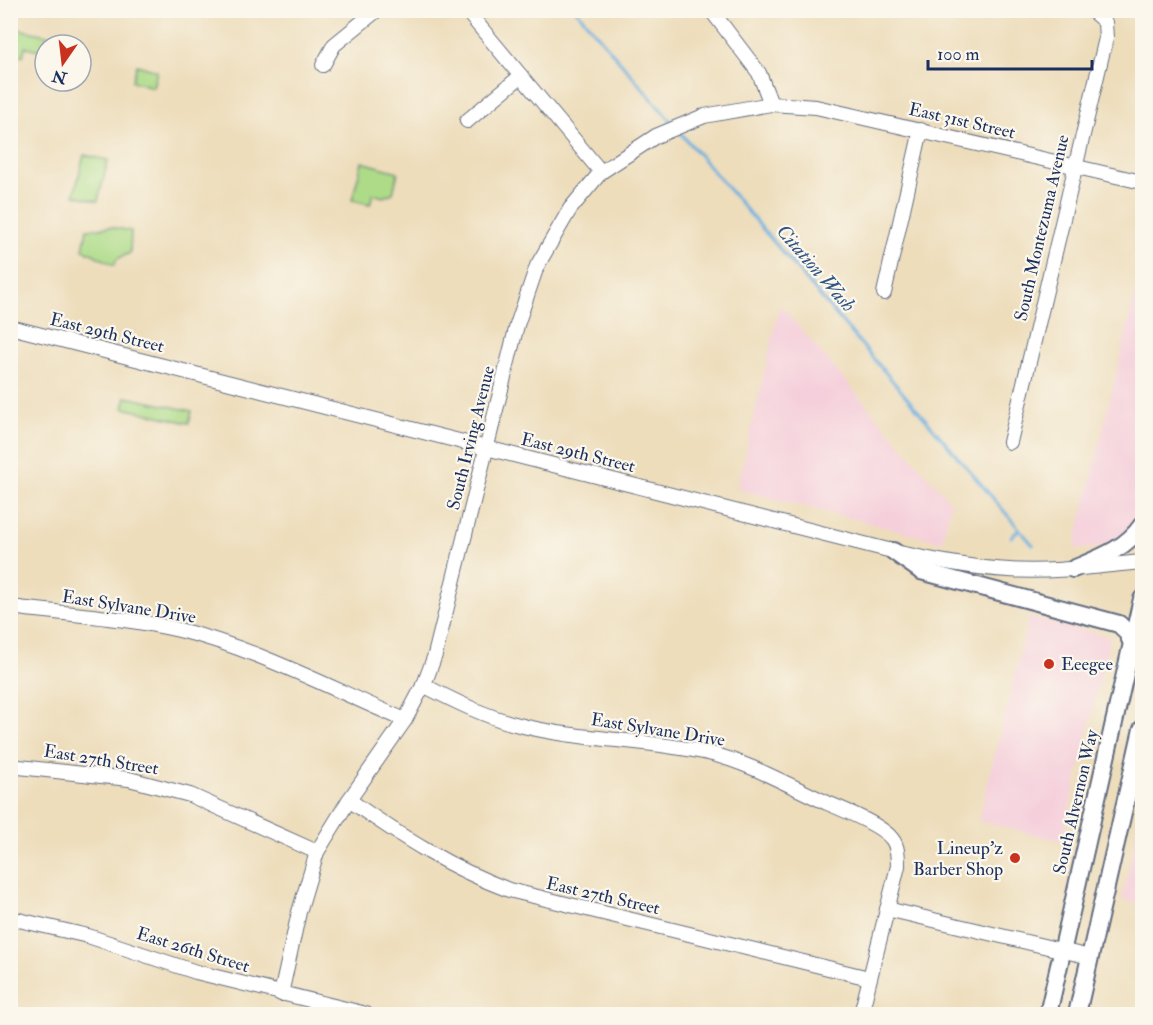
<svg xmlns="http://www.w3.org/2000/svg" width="1153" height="1025" viewBox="0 0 1153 1025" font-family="'IM FELL Double Pica',serif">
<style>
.built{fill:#f5cfdb}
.green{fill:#addb88;stroke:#648573;stroke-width:1.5}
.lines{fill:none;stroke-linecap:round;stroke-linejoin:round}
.stream{stroke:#69afdf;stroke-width:3}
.minor-casing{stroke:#646c7f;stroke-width:16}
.major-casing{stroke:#646c7f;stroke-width:20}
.minor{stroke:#fff;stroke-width:14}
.major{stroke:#fff;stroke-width:16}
.poi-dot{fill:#c8321e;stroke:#fbf7ec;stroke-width:2}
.labels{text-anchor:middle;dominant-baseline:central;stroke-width:4.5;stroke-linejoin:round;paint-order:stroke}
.street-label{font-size:18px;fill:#1b2f5e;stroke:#fbf7ec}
.poi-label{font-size:18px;fill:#1b2f5e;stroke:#fbf7ec;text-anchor:start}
.water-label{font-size:20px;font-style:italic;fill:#325585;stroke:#fbf7ec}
</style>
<rect width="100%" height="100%" fill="#fbf7ec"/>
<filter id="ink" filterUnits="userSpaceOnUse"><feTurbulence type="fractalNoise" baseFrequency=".0167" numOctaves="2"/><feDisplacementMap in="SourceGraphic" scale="12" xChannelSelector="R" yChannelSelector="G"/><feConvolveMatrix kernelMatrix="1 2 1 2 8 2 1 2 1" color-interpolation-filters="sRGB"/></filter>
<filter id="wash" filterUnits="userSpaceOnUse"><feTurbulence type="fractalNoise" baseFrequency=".008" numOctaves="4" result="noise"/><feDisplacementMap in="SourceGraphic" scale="24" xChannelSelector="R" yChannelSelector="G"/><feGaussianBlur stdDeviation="1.35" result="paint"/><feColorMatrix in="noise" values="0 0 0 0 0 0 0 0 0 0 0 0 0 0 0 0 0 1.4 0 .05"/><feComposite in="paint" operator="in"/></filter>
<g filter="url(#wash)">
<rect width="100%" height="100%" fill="#edddbb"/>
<!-- built -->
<g class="built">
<path d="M1135,296L1142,298V501L1139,512L1130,526L1123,534L1108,543L1094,548L1074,549Z"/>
<path d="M780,305L951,503L942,542L737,489Z"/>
<path d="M1029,617L1110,637L1062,841L978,821Z"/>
<path d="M1142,809V905L1122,899Z"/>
</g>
<!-- green -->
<g class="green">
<path d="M14,28L55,37L54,45H45V51L25,47L23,56L11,53V40Z"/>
<path d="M137,65L157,71L153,87L132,81Z"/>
<path d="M84,155L108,160L98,201L74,195Z"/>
<path d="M362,162L398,172L393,193L383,197L373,194L370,204L352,200Z"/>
<path d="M111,227L131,231L130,253L117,259L114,265L83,249L87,229Z"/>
<path d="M126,397L192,411L189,423L123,408Z"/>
</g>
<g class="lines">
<!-- stream -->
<g class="stream">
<path d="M576,10L674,125"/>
<path d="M678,130L1033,545"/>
<path d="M1011,537L1019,530"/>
</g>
</g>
</g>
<g filter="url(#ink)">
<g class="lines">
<defs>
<g id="minor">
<path d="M466,10L601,172"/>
<path d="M711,10L759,73L771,104"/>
<path d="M323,65L334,45L377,10"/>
<path d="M467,121L521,76"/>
<path d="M884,293L921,130"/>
<path d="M10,327L900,553C937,561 972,568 1009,570C1054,573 1098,566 1142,562"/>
<path d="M1010,442L1106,38L1105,22L1091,10"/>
<path d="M10,607C66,614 124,617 179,630C255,648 332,689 405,720"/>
<path d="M423,685C454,701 486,717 519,725C581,741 646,739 708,753C750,763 786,784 825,802C842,809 882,825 892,839C898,846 898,857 898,866L861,1014"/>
<path d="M10,766L129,779L190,795L317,852"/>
<path d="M349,800C402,837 448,867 509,890L869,978"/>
<path d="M887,909L1090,957"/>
<path d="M10,918L88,936L196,972L366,1014"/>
<path d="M281,994L299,912L317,852L349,800L405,720L425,682L435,655L517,325L537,266L570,209L601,172L656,136L704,116L771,104L816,107L1142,182"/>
</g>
<g id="major">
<path d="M893,551L921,571L1119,624L1126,631L1132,643"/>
<path d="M1073,569C1099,558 1126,549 1142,525"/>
<path d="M1048,1014L1142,599"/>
<path d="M1077,1014L1142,729"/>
</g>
</defs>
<!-- minor casing -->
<use href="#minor" class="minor-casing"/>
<!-- major casing -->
<use href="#major" class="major-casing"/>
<!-- minor -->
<use href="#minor" class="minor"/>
<!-- major -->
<use href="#major" class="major"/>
</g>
</g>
<!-- markers -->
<g class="poi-dot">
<circle cx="1049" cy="664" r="6"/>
<circle cx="1015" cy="858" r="6"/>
</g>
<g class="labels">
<!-- street labels -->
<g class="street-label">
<text transform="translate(962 121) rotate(13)">East 31st Street</text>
<text transform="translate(1042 228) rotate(-77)">South Montezuma Avenue</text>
<text transform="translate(107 333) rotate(14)">East 29th Street</text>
<text transform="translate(471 438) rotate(-76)">South Irving Avenue</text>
<text transform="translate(578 453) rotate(14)">East 29th Street</text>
<text transform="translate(129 607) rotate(9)">East Sylvane Drive</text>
<text transform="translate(658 730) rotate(9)">East Sylvane Drive</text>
<text transform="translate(101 760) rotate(9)">East 27th Street</text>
<text transform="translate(1076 802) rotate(-77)">South Alvernon Way</text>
<text transform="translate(603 896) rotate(13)">East 27th Street</text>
<text transform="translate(193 950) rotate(17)">East 26th Street</text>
</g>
<!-- poi labels -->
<g class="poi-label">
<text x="1061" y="664">Eeegee</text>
<text x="1003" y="848" text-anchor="end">Lineup'z<tspan x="1003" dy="21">Barber Shop</tspan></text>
</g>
<!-- water labels -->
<g class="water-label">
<text transform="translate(816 268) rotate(49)">Citation Wash</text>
</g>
</g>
<!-- margin -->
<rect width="1153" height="1025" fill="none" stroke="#fbf7ec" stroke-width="36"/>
<!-- north arrow -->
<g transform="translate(63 63) rotate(194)"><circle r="28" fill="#fbf7ec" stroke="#a1a7b3" stroke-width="1.5"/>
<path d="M0-4.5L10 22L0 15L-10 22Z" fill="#c8321e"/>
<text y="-9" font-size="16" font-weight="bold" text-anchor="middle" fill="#1b2f5e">N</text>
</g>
<!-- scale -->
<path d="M928 60v9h164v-9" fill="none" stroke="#1b2f5e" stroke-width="3"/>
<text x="937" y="60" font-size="18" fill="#1b2f5e" stroke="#fbf7ec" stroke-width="4.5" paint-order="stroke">100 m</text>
</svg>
